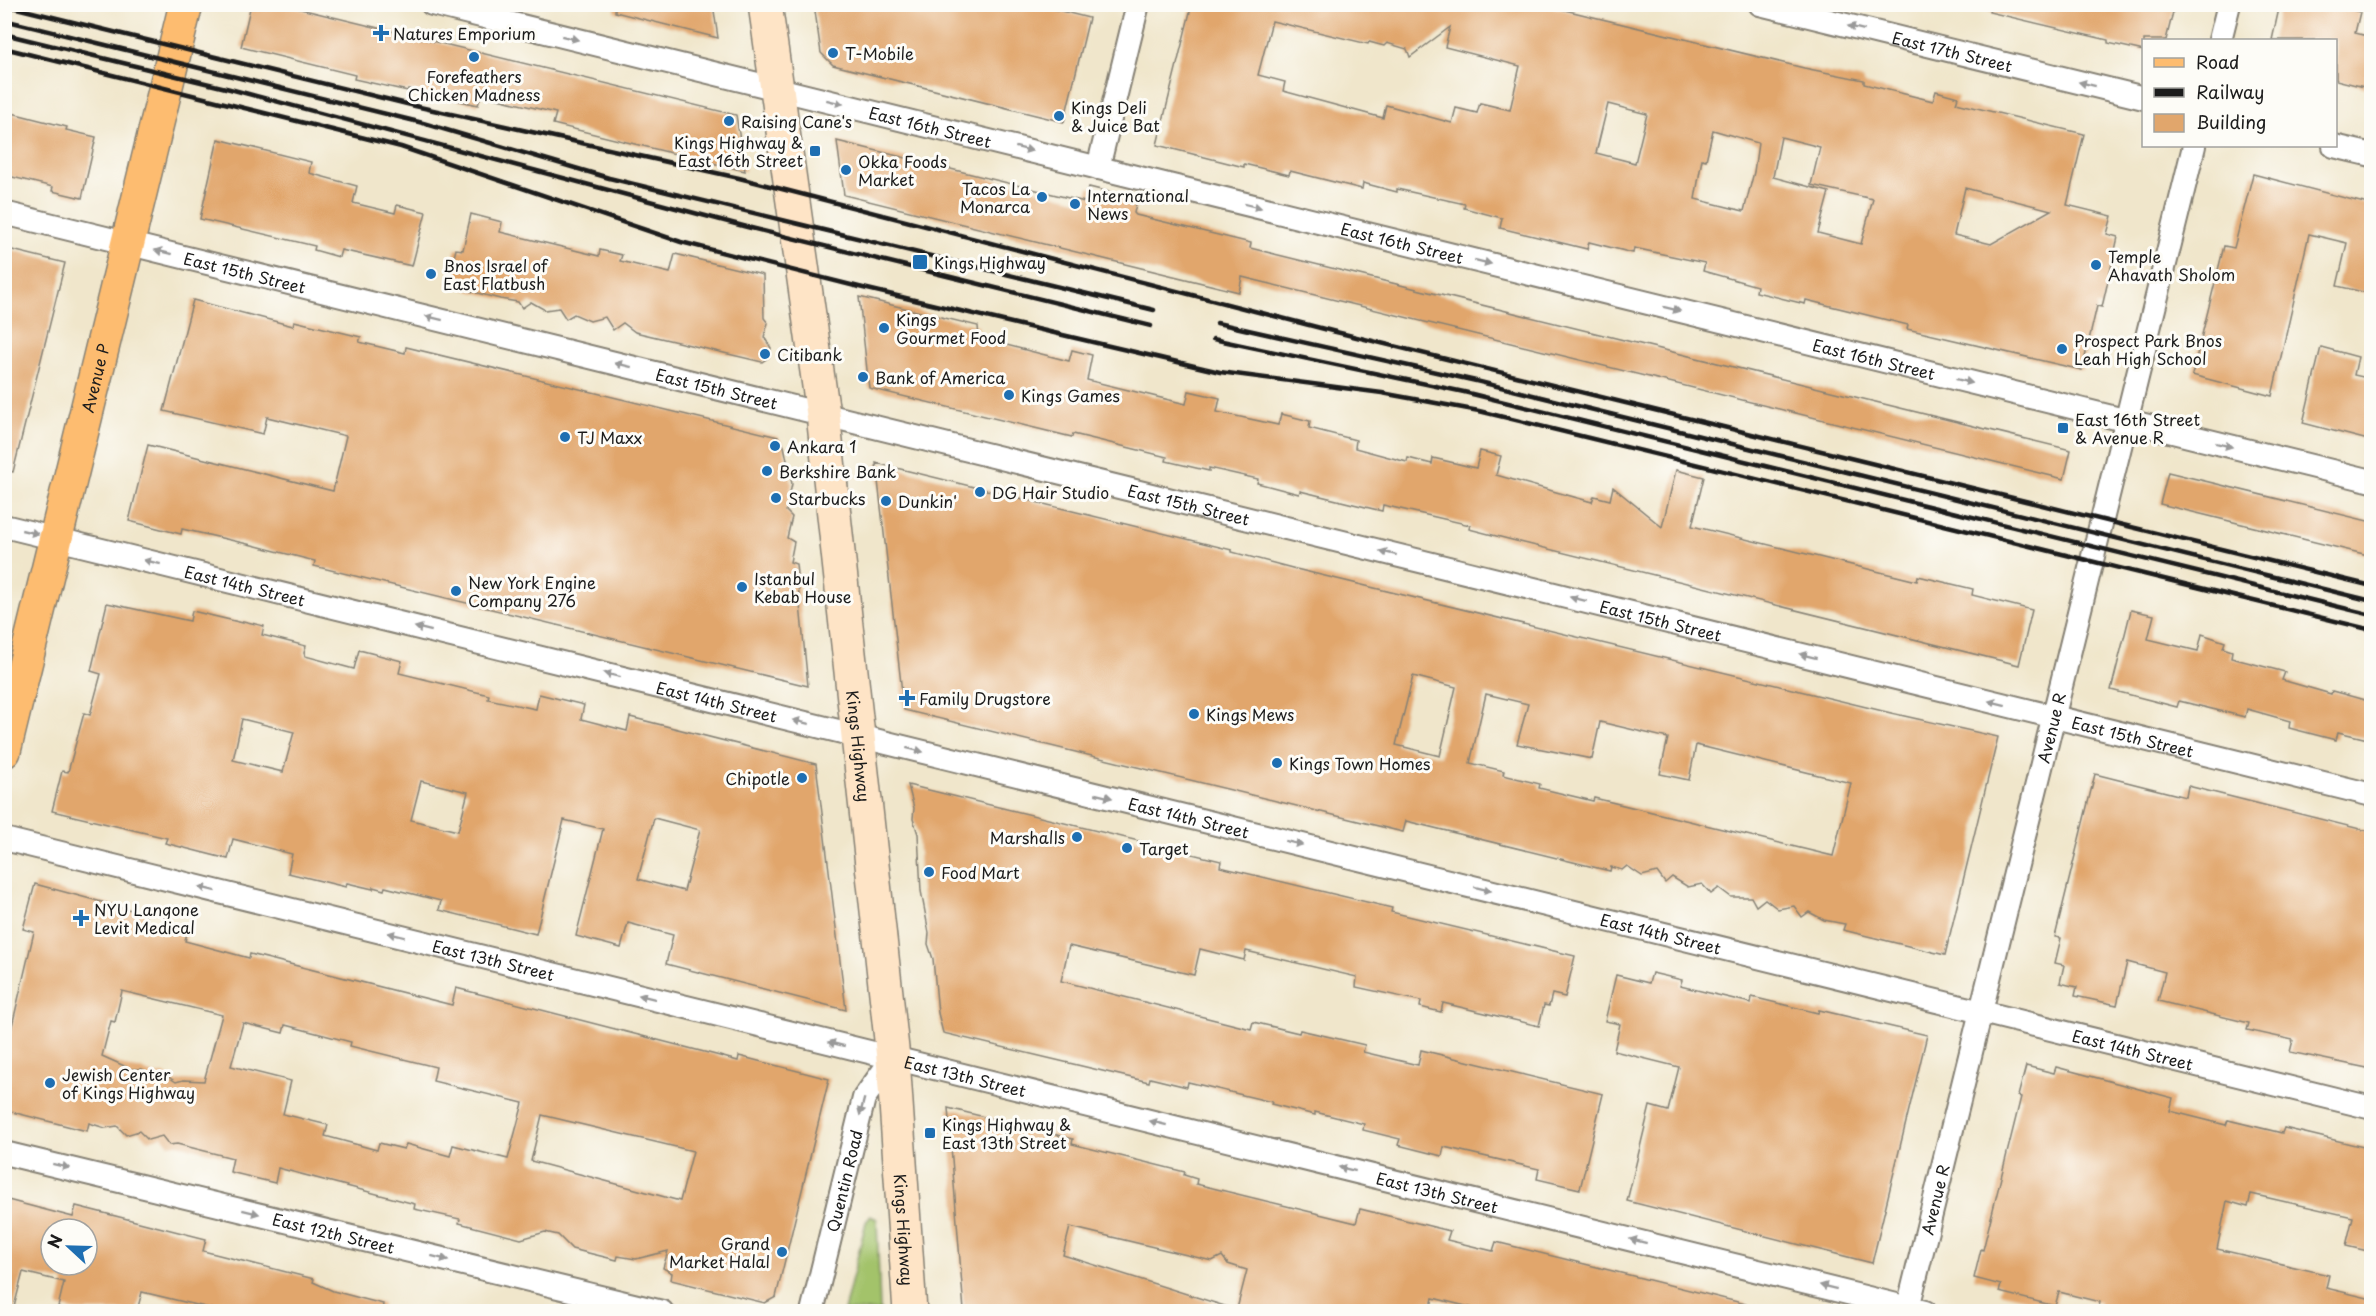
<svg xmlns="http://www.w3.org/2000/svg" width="2376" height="1316" viewBox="0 0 2376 1316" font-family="'Playpen Sans',sans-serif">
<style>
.green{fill:#a3c36b;stroke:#607044;stroke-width:1.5}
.building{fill:#e1a66c;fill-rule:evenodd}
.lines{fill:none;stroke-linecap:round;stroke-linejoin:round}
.street-casing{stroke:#868174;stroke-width:26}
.secondary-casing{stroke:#868174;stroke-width:36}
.primary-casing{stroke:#868174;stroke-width:36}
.street{stroke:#fff;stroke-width:22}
.secondary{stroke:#fee4c6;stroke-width:33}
.primary{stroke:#fdbc70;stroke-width:33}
.rail{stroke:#1c1c1c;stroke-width:4.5}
.oneway{fill:#999}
.poi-dot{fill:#1f6fb2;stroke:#fdfcf7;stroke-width:2}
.labels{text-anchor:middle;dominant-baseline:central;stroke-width:6;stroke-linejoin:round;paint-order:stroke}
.poi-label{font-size:16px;fill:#1c1c1c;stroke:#fdfcf7;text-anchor:start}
.street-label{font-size:16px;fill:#1c1c1c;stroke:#fdfcf7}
</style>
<rect width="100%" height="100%" fill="#fdfcf7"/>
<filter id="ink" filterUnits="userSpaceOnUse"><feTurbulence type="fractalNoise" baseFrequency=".0167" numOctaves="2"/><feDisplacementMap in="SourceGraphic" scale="12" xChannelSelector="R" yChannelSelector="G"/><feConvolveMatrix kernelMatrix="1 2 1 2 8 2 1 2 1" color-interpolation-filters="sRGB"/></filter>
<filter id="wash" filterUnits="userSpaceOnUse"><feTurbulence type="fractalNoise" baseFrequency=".008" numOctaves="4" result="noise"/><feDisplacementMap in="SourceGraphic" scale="24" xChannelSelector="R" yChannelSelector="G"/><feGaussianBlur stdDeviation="1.35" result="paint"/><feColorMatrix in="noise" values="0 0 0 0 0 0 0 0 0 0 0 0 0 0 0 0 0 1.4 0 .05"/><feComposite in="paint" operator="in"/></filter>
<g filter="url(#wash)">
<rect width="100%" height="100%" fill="#f0e6cb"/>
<!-- green -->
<path class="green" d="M870,1216L877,1219L880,1311H844L866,1222Z"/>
<g id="blocks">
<!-- building -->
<g class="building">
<path d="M251,4H280L736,115L745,171L553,124L556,113L481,95L478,105L408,89V91L354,79L355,75L241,47Z"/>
<path d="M615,4H713L718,38L615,12Z"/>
<path d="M814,4H1033L1089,18L1064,122L833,65L821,53Z"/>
<path d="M1192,4H1540L1804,68L1864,80V84L1933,101L1936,91L1958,97L1956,103L2084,134L2067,205L2112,216L2107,234L2118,237L2102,307L2097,306L2082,370L1907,329L1908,325L1806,300L1805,304L1756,292L1757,286L1703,271L1705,263L1634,248L1633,253L1589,242L1587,249L1500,228L1502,218L1464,208L1465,204L1397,189V192L1363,183L1362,189L1290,171L1289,175L1244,164V167L1157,145ZM1272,21L1368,44L1369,42L1384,46L1387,43L1407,49L1410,57L1450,27L1445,47L1520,66L1510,110L1480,103L1477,113L1456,108L1452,123L1386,105L1383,118L1283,91L1285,82L1258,75ZM1608,104L1647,114L1635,163L1596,153ZM1713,130L1758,143L1754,172L1744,211L1695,199L1702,159L1706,160ZM1781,137L1820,147L1811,185L1873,199L1861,244L1818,233L1829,192L1773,177ZM1965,188L2051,210L1991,244L1954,235Z"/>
<path d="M1990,4H2175L2166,40H2144V51L2108,43V40L1989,12Z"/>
<path d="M2280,4H2329L2360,12L2355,33L2372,37V89L2336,80V40H2272Z"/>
<path d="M4,111L67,127L66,130L96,137L82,198L52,191L53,187L4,175Z"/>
<path d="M218,139L311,162L309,173L357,186L353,203L395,213L397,205L426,212L412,266L341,250L339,257L314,250L315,246L200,219Z"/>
<path d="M837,141L1085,202L1089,187L1137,199L1134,213L1136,215L1251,243L1250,248L2071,450L2064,479L1242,277L1239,292L844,195Z"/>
<path d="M2253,174L2372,205V294L2337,286L2347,243L2309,234L2272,396L2192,375L2224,246L2234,248Z"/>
<path d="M471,214L502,222L500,232L599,256L600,250L622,255L620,261L670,273L675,254L763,275L764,318L768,323L764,337L771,348L769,357L762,362L635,332L623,323L613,330L605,317L590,321L574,314L566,319L559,308L545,310L531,302L522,308L518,302L500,299L447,285L456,249L463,250Z"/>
<path d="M4,248L65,263L13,472L4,471Z"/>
<path d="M859,297L978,326L979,338L1069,361L1072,350L1092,355L1087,380L1186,404L1189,391L1220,398L1217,412L1278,425L1281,414L1310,421L1309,428L1356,440L1355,448L1407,462L1408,458L1432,464L1433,458L1476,468L1480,451L1501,456L1496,475L1549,490L1592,502L1594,496L1610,500L1613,487L1662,527L1676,470L1704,477L1692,526L1917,581L1918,576L1973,589L1972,595L2032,610L2019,665L1516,541L1469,529L1470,525L1383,505L1382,511L1300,491L1299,494L1257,483L1258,479L1209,468V471L1166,461L1167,457L1098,440L1073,434L1072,437L869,388Z"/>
<path d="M193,300L293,326L294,321L361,337L359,342L405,353L406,347L778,437L784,446L792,484L786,511L792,517L787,538L794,542L790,562L796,564L808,686L314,566L315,561L252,545L182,529L181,534L129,521L148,445L333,491L346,436L267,417L263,434L164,411Z"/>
<path d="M2321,347L2358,357L2354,375L2372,379V441L2303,423Z"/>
<path d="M876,463L1232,550V552L1296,569L1891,713L1998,737L1945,955L1843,930L1845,924L1824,920L1809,912L1802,917L1794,906L1778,909L1765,899L1756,906L1751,897H1731L1719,888L1711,894L1702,884L1688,887L1672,877L1665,883L1657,872L1642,876L1627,866L1622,870L1611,867L1610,871L1406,821L1403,832L904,710ZM1413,676L1456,687L1440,756L1396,745ZM1486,694L1528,704L1517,744L1592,759L1600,722L1668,738L1660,774L1689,780L1696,745L1851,783L1833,856L1594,798L1593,801L1539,788L1540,784L1503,775L1504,771L1470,763Z"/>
<path d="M2168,472L2372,522V556L2160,504Z"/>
<path d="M107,603L190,621L192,611L243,623V621L264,626L262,635L306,646L304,653L305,656L354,669L359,650L402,661L399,673L489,695L488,699L536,709L539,694L584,705L581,719L627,731L630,717L816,764L846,1010L666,964L673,935L628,923L621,948L576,936L603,829L564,820L536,934L439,910L441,901L385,887L384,890L373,887V889L347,883L346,887L288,873L292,854L233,839L228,859L165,843L167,838L52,811L62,771L68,772L84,713L90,715L101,674L91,671ZM242,719L294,732L283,772L233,760ZM421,781L468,792L458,831L411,820ZM654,818L700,830L684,891L638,879Z"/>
<path d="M2131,610L2154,615L2148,639L2198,651L2202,634L2225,642L2223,648L2232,651L2231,658L2285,672L2282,680L2331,694L2332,691L2372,702V740L2338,732L2336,740L2289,728L2290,721L2247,709L2245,717L2179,701L2177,707L2111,690Z"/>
<path d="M2095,774L2186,797L2188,786L2372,832V1069L2290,1052L2293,1040L2247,1030L2249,1023L2158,1001L2165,972L2127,962L2117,1005L2075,996L2077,987L2060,983L2064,965L2055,963L2061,938L2055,937Z"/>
<path d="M908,785L1221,861L1220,867L1392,908L1391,912L1575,956L1565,997L1552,994L1549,1006L1544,1005L1539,1026L1443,1003L1441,1012L1420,1007L1421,1001L1356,987L1357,977L1246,951L1244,960L1200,949L1194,975L1069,946L1061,981L1251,1029L1253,1022L1299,1033L1300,1030L1365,1045L1363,1052L1418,1065L1421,1050L1603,1094L1580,1189L1537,1179L1539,1169L1444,1147L1442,1156L1398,1145L1400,1139L1363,1130L1364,1124L1315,1112V1115L1271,1104L1272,1102L1188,1082L1187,1087L1150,1078L1149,1082L943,1033L938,1013L933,959L928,944L929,933L921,891L918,834L913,819L914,808Z"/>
<path d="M35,884L146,914L144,922L187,933L185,941L249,958L250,954L452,1005L456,988L716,1055L738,1061L739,1056L829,1079L776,1297L765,1303L671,1280L672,1273L663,1268L668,1251L636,1259L618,1256L617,1260L572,1249L558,1235L545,1232L521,1239L459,1223L460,1219L414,1209L415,1204L278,1168L275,1183L230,1172L233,1158L177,1144L169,1145L162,1136L148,1140L139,1131L126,1135L117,1126L105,1128L89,1123L87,1131L4,1110V1060L34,932L23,929ZM122,991L222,1015L204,1081L183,1080L176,1082L164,1074L153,1075L142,1069H131L102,1056L111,1021L115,1022ZM243,1023L283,1033L285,1025L351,1042L350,1046L436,1067L433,1081L523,1103L508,1159L453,1145L450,1156L406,1144L404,1149L379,1143L377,1150L325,1136L328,1125L283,1114L291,1081L231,1066ZM542,1115L693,1151L680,1201L531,1161Z"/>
<path d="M1652,973L1682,980L1680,986L1751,1003L1752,997L1818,1013L1819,1010L1927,1035L1872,1263L1627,1201L1650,1106L1668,1111L1679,1067L1614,1051L1620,1024L1605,1021L1616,975L1649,983Z"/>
<path d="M2026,1066L2054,1073L2056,1067L2173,1098L2170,1111L2226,1125L2228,1120L2282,1133L2284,1128L2372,1149V1252L2346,1246L2353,1217L2251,1194L2248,1207L2227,1201L2217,1249L2329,1275L2326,1288L2372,1299V1311H2098L2100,1302L2059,1292L2055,1306L1999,1292L2001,1285L1974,1278L1981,1249L1983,1250L2021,1097L2018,1096Z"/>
<path d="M948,1108L1073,1139L1072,1144L1185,1172L1184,1175L1197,1179L1196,1184L1356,1223L1360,1209L1450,1231L1447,1240L1493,1251L1496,1242L1746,1304L1745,1311H1486L1433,1298L1430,1311H1248L1237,1309L1247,1270L1228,1264L1222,1256L1212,1261L1070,1227L1063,1255L1228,1307V1311H964Z"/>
<path d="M4,1199L73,1217L76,1206L206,1239L203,1251L314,1279L313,1282L333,1291L383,1304L382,1311H222L142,1292L137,1311H77L58,1307L64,1282L23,1272L13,1311H4ZM51,1229H87V1265H51Z"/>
</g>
</g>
</g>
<g filter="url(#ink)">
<use href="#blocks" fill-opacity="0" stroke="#868174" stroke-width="1.5"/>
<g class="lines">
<defs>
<g id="street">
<path id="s1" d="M432,4L2372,481"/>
<path id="s2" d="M1760,4L2144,98"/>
<path d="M2220,40L2229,4"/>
<path d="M2334,146L2372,155"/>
<path d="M1098,168L1138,4"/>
<path id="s3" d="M4,213L2372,795"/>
<path id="s4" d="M4,526L2372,1108"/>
<path id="s5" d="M4,839L1925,1312"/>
<path id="s6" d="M4,1153L662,1312"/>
<path id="s7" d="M812,1312L864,1098L893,1058"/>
<path id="s8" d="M1907,1312L2194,146"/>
</g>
<g id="secondary">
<path id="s9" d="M765,4L823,414L893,1058L910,1312"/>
</g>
<g id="primary">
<path id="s10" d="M4,751L186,4"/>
</g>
</defs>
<!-- street casing -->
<use href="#street" class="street-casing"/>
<!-- secondary casing -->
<use href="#secondary" class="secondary-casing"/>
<!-- primary casing -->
<use href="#primary" class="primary-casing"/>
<!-- street -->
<use href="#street" class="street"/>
<!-- secondary -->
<use href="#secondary" class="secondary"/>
<!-- primary -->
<use href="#primary" class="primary"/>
<!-- rail -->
<g class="rail">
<path d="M4,5L415,106L739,178L1332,331L2372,586"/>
<path d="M4,20L423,123L609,178L1154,310"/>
<path d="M4,34L230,89L747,227L1151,326"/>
<path d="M4,48L401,147L681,242L859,287L1220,372L1382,393L1479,411L2372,630"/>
<path d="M1217,323L1476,381L2372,601"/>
<path d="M1213,339L1464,392L2372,615"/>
</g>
</g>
<!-- one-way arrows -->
<defs><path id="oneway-solid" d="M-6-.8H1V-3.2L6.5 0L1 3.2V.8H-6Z" transform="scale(1.5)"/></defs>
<g class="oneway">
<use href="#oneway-solid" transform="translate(1856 28) rotate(-166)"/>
<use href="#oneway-solid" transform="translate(570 38) rotate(14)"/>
<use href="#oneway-solid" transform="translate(2087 84) rotate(-166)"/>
<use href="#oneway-solid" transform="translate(835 102) rotate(14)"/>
<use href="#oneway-solid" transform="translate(1024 149) rotate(14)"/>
<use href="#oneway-solid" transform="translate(1253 206) rotate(14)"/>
<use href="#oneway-solid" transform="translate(163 252) rotate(-166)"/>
<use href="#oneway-solid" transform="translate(1483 262) rotate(14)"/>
<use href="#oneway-solid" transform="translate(1672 309) rotate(14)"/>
<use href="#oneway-solid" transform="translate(434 318) rotate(-166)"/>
<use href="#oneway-solid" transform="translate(623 365) rotate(-166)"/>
<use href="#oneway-solid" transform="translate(1964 381) rotate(14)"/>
<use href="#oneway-solid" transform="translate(2224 445) rotate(14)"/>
<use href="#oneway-solid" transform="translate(30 532) rotate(13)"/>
<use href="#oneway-solid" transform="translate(1388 553) rotate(-166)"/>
<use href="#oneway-solid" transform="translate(152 562) rotate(-166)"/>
<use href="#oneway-solid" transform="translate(1578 599) rotate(-166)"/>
<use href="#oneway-solid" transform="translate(423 629) rotate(-166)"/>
<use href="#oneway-solid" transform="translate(1808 656) rotate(-166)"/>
<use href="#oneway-solid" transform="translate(612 675) rotate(-166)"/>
<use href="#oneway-solid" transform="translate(1997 703) rotate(-166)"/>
<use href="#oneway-solid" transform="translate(801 722) rotate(-166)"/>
<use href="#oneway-solid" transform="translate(915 750) rotate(14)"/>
<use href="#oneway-solid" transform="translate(1104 796) rotate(14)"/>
<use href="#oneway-solid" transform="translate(1294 843) rotate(14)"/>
<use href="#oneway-solid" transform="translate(207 889) rotate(-166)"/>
<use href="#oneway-solid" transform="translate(1483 889) rotate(14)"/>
<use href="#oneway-solid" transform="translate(396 935) rotate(-166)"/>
<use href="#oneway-solid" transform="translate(647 997) rotate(-166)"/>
<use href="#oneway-solid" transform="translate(836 1044) rotate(-166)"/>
<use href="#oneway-solid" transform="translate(862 1107) rotate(105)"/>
<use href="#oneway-solid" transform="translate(1158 1123) rotate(-166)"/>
<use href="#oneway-solid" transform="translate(61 1166) rotate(14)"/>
<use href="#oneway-solid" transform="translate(1347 1169) rotate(-166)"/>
<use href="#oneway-solid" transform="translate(251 1212) rotate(14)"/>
<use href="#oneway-solid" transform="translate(1638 1241) rotate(-166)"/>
<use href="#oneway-solid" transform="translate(440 1258) rotate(14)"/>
<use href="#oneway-solid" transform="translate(1828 1287) rotate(-166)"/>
</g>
</g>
<!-- markers -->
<g class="poi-dot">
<path d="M378 24h6v6h6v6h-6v6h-6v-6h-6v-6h6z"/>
<circle cx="833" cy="53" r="6"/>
<circle cx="474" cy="57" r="6"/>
<circle cx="1059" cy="116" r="6"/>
<circle cx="729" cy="121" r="6"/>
<rect x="809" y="145" width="12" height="12" rx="3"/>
<circle cx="846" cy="170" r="6"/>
<circle cx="1042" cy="197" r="6"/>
<circle cx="1075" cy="204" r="6"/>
<rect x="912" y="254" width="16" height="16" rx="3"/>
<circle cx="2096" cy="265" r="6"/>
<circle cx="431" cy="274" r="6"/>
<circle cx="884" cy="328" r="6"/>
<circle cx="2062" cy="349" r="6"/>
<circle cx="765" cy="354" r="6"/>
<circle cx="863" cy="377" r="6"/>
<circle cx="1009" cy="395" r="6"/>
<rect x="2057" y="422" width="12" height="12" rx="3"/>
<circle cx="565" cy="437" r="6"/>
<circle cx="775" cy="446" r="6"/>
<circle cx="767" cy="471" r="6"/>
<circle cx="980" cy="492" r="6"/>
<circle cx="776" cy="498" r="6"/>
<circle cx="886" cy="501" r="6"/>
<circle cx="742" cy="587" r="6"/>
<circle cx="456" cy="591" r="6"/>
<path d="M904 689h6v6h6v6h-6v6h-6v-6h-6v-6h6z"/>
<circle cx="1194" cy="714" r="6"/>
<circle cx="1277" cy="763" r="6"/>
<circle cx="802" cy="778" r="6"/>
<circle cx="1077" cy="837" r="6"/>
<circle cx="1127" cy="848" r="6"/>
<circle cx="929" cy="872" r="6"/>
<path d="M78 909h6v6h6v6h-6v6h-6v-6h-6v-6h6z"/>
<circle cx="50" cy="1083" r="6"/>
<rect x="924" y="1127" width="12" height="12" rx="3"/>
<circle cx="782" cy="1252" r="6"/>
</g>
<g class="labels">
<!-- poi labels -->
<g class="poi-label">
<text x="393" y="33">Natures Emporium</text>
<text x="845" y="53">T-Mobile</text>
<text x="474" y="76" text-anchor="middle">Forefeathers<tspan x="474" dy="18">Chicken Madness</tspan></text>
<text x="1071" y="107">Kings Deli<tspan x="1071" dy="18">&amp; Juice Bat</tspan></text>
<text x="741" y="121">Raising Cane's</text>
<text x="803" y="142" text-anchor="end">Kings Highway &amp;<tspan x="803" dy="18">East 16th Street</tspan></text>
<text x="858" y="161">Okka Foods<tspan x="858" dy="18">Market</tspan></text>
<text x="1030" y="188" text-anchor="end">Tacos La<tspan x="1030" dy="18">Monarca</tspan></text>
<text x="1087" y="195">International<tspan x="1087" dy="18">News</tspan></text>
<text x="2108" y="256">Temple<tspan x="2108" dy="18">Ahavath Sholom</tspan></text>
<text x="934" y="262">Kings Highway</text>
<text x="443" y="265">Bnos Israel of<tspan x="443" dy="18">East Flatbush</tspan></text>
<text x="896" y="319">Kings<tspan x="896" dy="18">Gourmet Food</tspan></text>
<text x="2074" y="340">Prospect Park Bnos<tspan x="2074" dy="18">Leah High School</tspan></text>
<text x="777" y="354">Citibank</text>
<text x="875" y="377">Bank of America</text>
<text x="1021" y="395">Kings Games</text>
<text x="2075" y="419">East 16th Street<tspan x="2075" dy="18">&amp; Avenue R</tspan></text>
<text x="577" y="437">TJ Maxx</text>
<text x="787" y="446">Ankara 1</text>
<text x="779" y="471">Berkshire Bank</text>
<text x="992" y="492">DG Hair Studio</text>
<text x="788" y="498">Starbucks</text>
<text x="898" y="501">Dunkin'</text>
<text x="754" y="578">Istanbul<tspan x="754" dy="18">Kebab House</tspan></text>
<text x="468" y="582">New York Engine<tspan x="468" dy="18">Company 276</tspan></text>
<text x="919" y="698">Family Drugstore</text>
<text x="1206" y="714">Kings Mews</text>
<text x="1289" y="763">Kings Town Homes</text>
<text x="790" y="778" text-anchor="end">Chipotle</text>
<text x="1065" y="837" text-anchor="end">Marshalls</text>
<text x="1139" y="848">Target</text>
<text x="941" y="872">Food Mart</text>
<text x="94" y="909">NYU Langone<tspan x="94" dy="18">Levit Medical</tspan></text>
<text x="62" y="1074">Jewish Center<tspan x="62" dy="18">of Kings Highway</tspan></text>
<text x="942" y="1124">Kings Highway &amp;<tspan x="942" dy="18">East 13th Street</tspan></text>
<text x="770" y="1243" text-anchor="end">Grand<tspan x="770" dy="18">Market Halal</tspan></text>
</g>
<!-- street labels -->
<g class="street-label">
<text stroke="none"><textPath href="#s2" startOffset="198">East 17th Street</textPath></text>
<text stroke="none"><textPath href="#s1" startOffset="513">East 16th Street</textPath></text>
<text stroke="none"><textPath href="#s1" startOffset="999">East 16th Street</textPath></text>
<text stroke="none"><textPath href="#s3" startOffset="248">East 15th Street</textPath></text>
<text stroke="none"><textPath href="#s1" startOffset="1485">East 16th Street</textPath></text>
<text stroke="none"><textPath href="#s10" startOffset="384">Avenue P</textPath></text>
<text stroke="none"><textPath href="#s3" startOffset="734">East 15th Street</textPath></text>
<text stroke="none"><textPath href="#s3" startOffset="1220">East 15th Street</textPath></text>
<text stroke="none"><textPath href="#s4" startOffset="248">East 14th Street</textPath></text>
<text stroke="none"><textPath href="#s3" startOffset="1706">East 15th Street</textPath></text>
<text stroke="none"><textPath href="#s4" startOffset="734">East 14th Street</textPath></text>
<text stroke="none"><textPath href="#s8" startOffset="602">Avenue R</textPath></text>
<text stroke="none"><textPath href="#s3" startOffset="2192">East 15th Street</textPath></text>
<text stroke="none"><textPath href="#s9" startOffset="748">Kings Highway</textPath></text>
<text stroke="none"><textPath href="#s4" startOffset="1220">East 14th Street</textPath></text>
<text stroke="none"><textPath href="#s4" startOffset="1706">East 14th Street</textPath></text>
<text stroke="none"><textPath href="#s5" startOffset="504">East 13th Street</textPath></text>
<text stroke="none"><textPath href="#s4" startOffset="2192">East 14th Street</textPath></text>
<text stroke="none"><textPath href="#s5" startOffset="990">East 13th Street</textPath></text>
<text stroke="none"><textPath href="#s7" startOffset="135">Quentin Road</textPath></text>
<text stroke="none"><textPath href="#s5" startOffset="1476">East 13th Street</textPath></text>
<text stroke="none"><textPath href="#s8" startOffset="116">Avenue R</textPath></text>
<text stroke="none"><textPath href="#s9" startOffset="1234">Kings Highway</textPath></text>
<text stroke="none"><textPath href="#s6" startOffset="339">East 12th Street</textPath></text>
</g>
</g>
<!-- margin -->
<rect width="2376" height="1316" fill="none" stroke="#fdfcf7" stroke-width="24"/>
<!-- legend -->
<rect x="2142" y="39" width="195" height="108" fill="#fdfcf7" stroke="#a3a29f" stroke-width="1.5"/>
<rect x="2154" y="58" width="30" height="9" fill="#fdbc70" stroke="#a3a29f" stroke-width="1.5"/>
<text x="2196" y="69" font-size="18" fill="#1c1c1c">Road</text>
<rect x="2154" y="88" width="30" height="9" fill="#1c1c1c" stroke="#a3a29f" stroke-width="1.5"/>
<text x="2196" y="99" font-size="18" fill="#1c1c1c">Railway</text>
<rect x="2154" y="114" width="30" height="18" fill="#e1a66c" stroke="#a3a29f" stroke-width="1.5"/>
<text x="2196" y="129" font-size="18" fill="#1c1c1c">Building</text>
<!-- north arrow -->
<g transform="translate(69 1247) rotate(292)"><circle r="28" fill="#fdfcf7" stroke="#a3a29f" stroke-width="1.5"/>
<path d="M0-4.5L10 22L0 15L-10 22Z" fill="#1f6fb2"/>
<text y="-9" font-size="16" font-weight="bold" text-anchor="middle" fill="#1c1c1c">N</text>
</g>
</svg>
